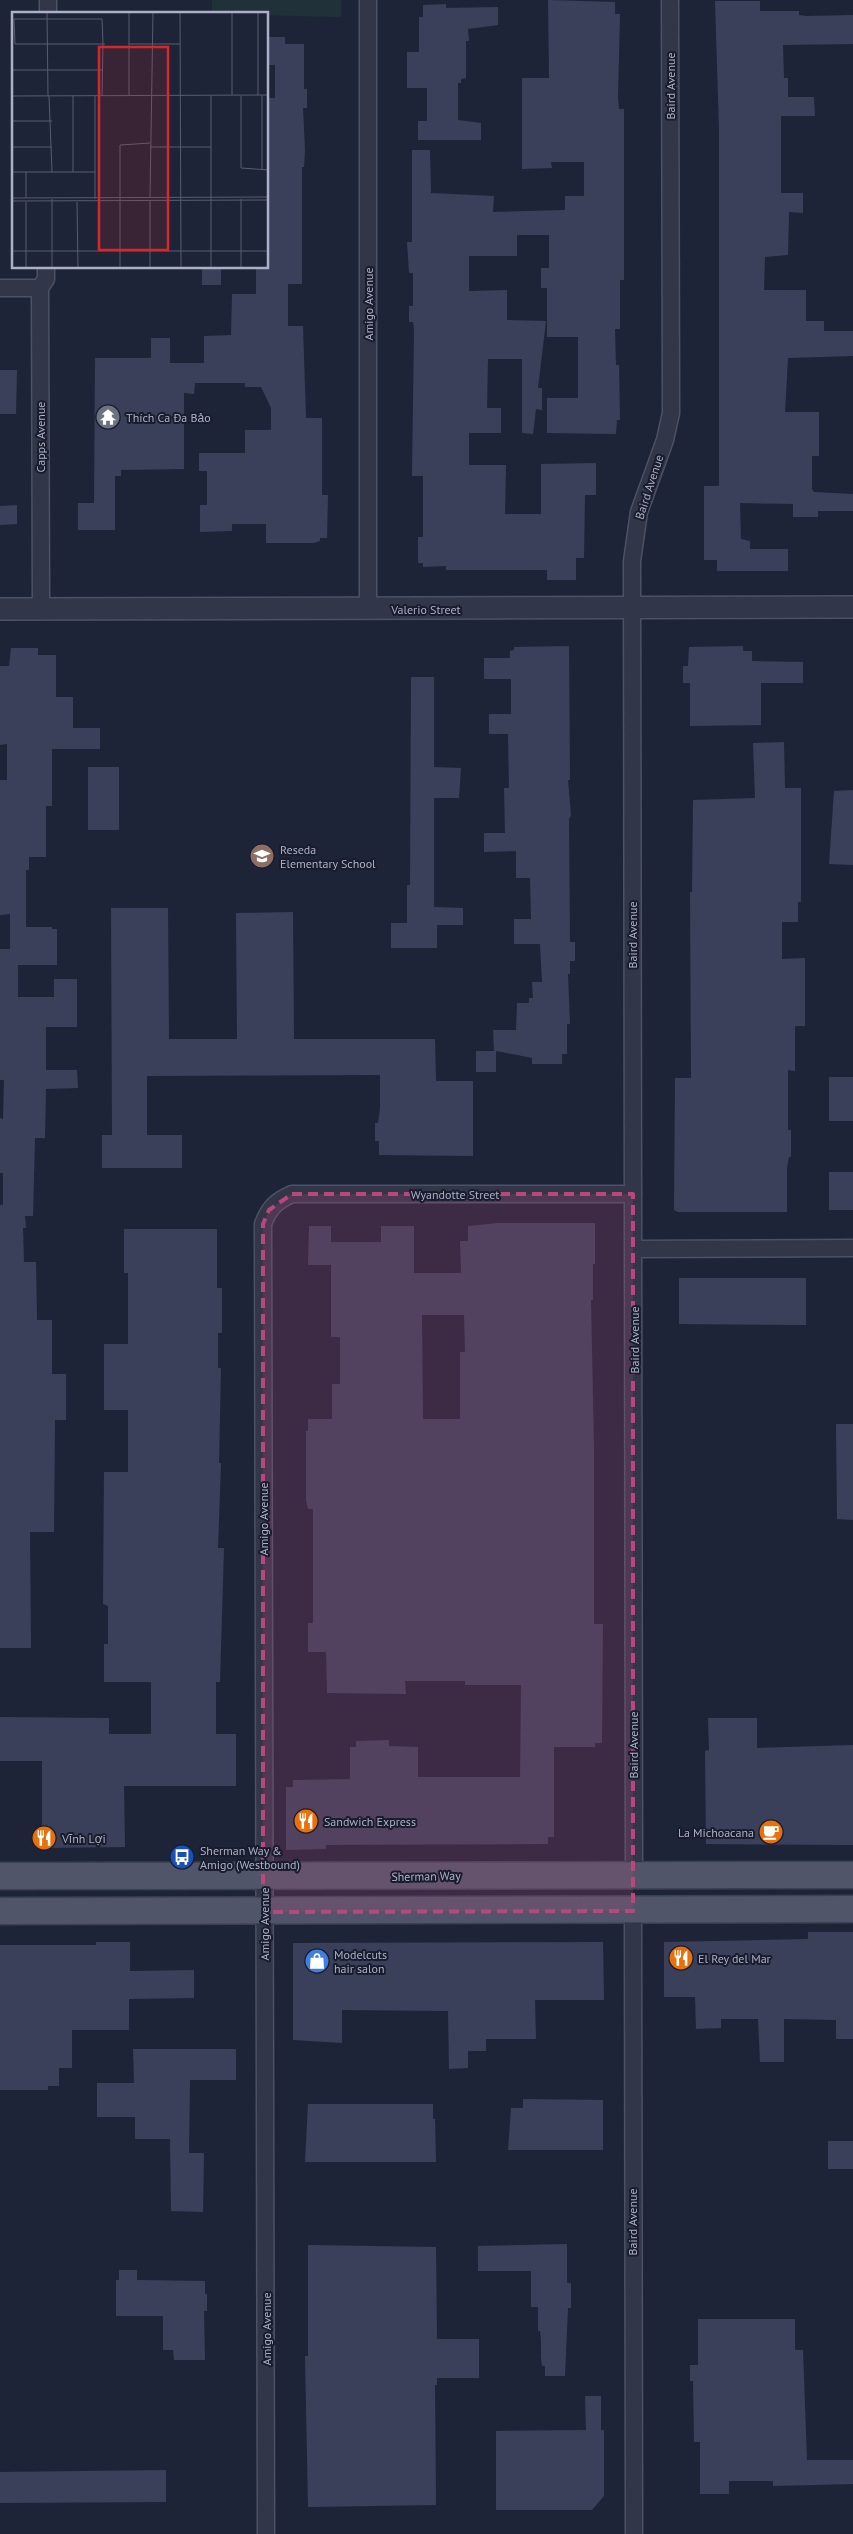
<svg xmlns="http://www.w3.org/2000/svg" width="853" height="2534" viewBox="0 0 853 2534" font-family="'PT Sans',sans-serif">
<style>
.green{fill:#203139}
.building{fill:#3a4059;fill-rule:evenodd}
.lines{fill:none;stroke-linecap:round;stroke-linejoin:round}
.minor-casing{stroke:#4c5164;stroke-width:19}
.tertiary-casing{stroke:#4c5164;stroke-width:24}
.primary-casing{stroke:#3b4052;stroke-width:29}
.minor{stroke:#323649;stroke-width:16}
.tertiary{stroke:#323649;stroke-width:21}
.primary{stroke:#505569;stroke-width:26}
.marked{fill:#bb467b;fill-opacity:0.2;stroke:#bb467b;stroke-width:4;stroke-dasharray:10 6;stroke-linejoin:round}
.labels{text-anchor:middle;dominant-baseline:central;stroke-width:4;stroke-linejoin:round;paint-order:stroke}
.street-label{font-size:12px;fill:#acb0c6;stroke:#181c2d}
.poi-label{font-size:12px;fill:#acb0c6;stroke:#181c2d;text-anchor:start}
.inset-road{fill:none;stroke:#575c71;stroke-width:1}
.view{fill:#d62828;fill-opacity:0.15;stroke:#d62828;stroke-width:2.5}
.inset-edge{fill:none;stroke:#acb0c6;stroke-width:2.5}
</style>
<rect width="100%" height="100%" fill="#1e2438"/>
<!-- green -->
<path class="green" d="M212,0H341V17L212,14Z"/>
<!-- building -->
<g class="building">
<path d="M548,0L615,2V14H620L618,97L619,109H624V280H620V329H615L616,365H619L620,420H617L616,434L547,433V398H578V337H547V288H541V268H549V235H517V256H469V291L507,290V320L546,321L538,388H542V410L536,409L533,434L522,433V359H488L487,408H501V433H469V465H506L505,514H541V464L596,463V495H585L584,558H576V580H547V570H446V566L423,567V563H418V537H423V476H412L414,330L413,322H409V306H413V273H409L407,242H412V150H430L431,193L494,196L493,212L565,210V196H584V162H551L552,168L522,169V78H549Z"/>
<path d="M715,1H760V11H799V15L806,16L853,15V44L783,45L784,78H788V97H814L815,116H781V193H803V213L789,212L788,255L765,257L764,290H806V321H824V331H853V356L788,358L785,412H819V456H812V489L814,492L853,494V511H818V517H793V504L740,503L741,539L750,541V549H788V571H717V560H704V486H719V129Z"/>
<path d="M446,4V8L498,7V25L468,29L469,41H466V78L461,79V83H458V120L481,123V140H418V121H427V88H407V52H419V17H423V5Z"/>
<path d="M268,37H285V44H304V89H307V108H303L305,150L304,167H302V284H288V326H303L306,418H322V495H328L327,538H320V541L314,543H266V524H232V531L200,532V505H207V471H199V453H245V430H271V408L261,387H245V383H195L194,394L184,393V469L121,470V476H115V530H78V503H94L95,358H151V338H170V363H204V336L231,335L232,294H256V268H268V98H275V65H268Z"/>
<rect x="202" y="268" width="19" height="17"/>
<path d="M0,370H17L16,414H0Z"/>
<path d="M17,505V524L0,525V506Z"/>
<path d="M569,646L570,780H568L571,815L569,819L570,942H575V961H570V974H568L570,1024H567V1054H562V1064H532V1058L496,1051V1072H476V1051H494L493,1030H516L517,1003H529V998H533L532,982H542L540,944H514V919H531L530,878H516V851L484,852V833H505L504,788H509L508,734H489V714H511V679H484V658H510V651L514,650V647Z"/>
<path d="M743,646V651H752V661L803,662V683H761V725L690,726V683H683V666H688L689,647Z"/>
<path d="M11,648H38V655H56V697H73V728H100V749H52V806H46V857H29V870H26V927H52V929H57V965H18V997H54V979H77V1027H46V1070H77L78,1088L46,1089L45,1138H35L33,1216H25L26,1228H23L24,1262H36L37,1320H52V1374H66V1420H55L54,1532H30L31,1648H0V1205H3V1173H0V1118L3,1119L4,1080H0V949H10V914L0,915V780H7V744L0,745V666H9Z"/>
<path d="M411,677H434V767L461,768L459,798H434V907L463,908V925H437V948H391V923H407V885H410Z"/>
<path d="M784,742L785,788H801V902H798V922H782V959L805,958V1026H795V1071L788,1070V1130H791V1157H789L787,1168V1212H678L674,1210L675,1078H691L690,892H692L693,800L755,798L753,743Z"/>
<rect x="88" y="767" width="31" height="63"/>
<path d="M853,790V865L829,864L834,791Z"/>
<path d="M111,908H168L169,1039H237L236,913L293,912L294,1039H435L436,1081H473V1156L379,1155V1141H375V1123H378L380,1108V1075L147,1076V1135H182V1168H102V1135H112Z"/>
<rect x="829" y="1077" width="24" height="44"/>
<rect x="829" y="1172" width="24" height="38"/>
<path d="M498,1223H595V1264H593V1300H591L594,1446V1624H603L602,1743H595V1747H554V1837H548V1844L326,1845V1849L286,1850V1787H293V1780L350,1779V1747H356V1741L389,1740V1746L418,1747V1777H520L521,1685H465V1681H405L406,1694L327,1693L326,1652H308V1623H313V1509H308L306,1500V1431H308V1419H332V1384H340V1337H331V1265H308L309,1226H331V1242H381V1226H414V1273H461L460,1241H468V1226ZM422,1315H464L465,1352H460V1419H423Z"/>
<path d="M124,1229H217V1288H222V1333H218V1368H221L219,1463H221L218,1548H224L220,1682H216V1734H236V1786H124L125,1847L42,1848V1761H0V1717L109,1718V1734H151V1682H104V1644H108V1606L103,1604L104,1472H128V1410H104V1344H128V1273H124Z"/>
<path d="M679,1278H806V1325L679,1324Z"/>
<path d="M836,1424H853V1520L837,1519Z"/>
<path d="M708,1718H757V1748L853,1745V1845L706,1844L705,1751L709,1750Z"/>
<path d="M808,1932H853V2039H836V2020L784,2019V2062H760L758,2019H721V2028L696,2029L695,1997H664V1942L808,1939Z"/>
<path d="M96,1942H130V1971L194,1970V1998L129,1999V2030H72V2068H59V2086H48V2090H0V1945H96Z"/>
<path d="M603,1942L604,2000H535L536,2039H486V2051H468V2068L449,2069L448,2011L342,2010V2043L293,2040V1943Z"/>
<path d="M133,2049H236V2080H190L189,2153H204L203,2212L171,2211L170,2139H135V2117H97V2083H134Z"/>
<path d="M523,2099L603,2100V2150H508L511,2108H523Z"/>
<path d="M308,2104H433V2119H435L436,2162H305Z"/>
<rect x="828" y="2141" width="25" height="28"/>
<path d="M567,2244V2283H571V2308H568L565,2376H545V2366H542L541,2358V2340L540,2331H538V2307H531V2271H478V2246Z"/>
<path d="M308,2245L436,2247L437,2339H479V2378H437V2385H435L436,2505L308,2507L305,2356H308Z"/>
<path d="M119,2270H137V2280L205,2281V2294H207V2311H204L205,2360H174L173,2350H163V2316H116V2280H119Z"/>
<path d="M698,2319H795V2350H803L807,2460H853V2484L773,2486V2481H729V2494H700V2442H694L693,2381H690V2365H698Z"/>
<path d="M585,2396H601V2430H604V2496L592,2510H496V2431L586,2430Z"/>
<path d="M166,2470V2502L0,2503V2472Z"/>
</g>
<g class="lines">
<defs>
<g id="minor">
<path d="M48,14V0"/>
<path d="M0,288H40"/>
<path d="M41,609L40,288L46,279V268"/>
<path d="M368,609V0"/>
<path d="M634,1249L853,1248"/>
<path d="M634,1876L632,561L639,512L665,440L671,413L670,0"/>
<path d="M633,1911L634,2534"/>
<path d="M266,2534L263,1224C269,1208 276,1201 292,1194H633"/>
</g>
<path id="tertiary" d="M0,609L853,607"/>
<g id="primary">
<path d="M0,1876L853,1875"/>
<path d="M0,1911L853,1909"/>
</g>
</defs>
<!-- minor casing -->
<use href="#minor" class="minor-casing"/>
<!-- tertiary casing -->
<use href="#tertiary" class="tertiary-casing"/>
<!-- primary casing -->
<use href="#primary" class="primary-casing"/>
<!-- minor -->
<use href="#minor" class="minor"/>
<!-- tertiary -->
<use href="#tertiary" class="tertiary"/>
<!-- primary -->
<use href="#primary" class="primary"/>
</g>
<!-- marked area -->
<path class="marked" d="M292,1194H633V1911L263,1912V1224L269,1210Z"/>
<!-- icons -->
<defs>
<symbol id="temple-disc" viewBox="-11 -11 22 22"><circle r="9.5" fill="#6b7280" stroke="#181c2d"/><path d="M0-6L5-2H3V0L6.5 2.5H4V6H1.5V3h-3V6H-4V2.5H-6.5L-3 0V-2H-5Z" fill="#fff"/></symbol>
<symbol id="school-disc" viewBox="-11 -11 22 22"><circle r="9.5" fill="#8d6e63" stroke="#181c2d"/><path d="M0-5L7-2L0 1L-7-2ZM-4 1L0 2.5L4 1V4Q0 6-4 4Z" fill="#fff"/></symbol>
<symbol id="restaurant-disc" viewBox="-11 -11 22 22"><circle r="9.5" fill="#e8710a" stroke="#181c2d"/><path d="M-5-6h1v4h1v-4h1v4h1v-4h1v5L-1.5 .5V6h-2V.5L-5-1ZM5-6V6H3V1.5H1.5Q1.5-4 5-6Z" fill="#fff"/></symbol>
<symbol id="cafe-disc" viewBox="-11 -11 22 22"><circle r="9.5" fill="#e8710a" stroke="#181c2d"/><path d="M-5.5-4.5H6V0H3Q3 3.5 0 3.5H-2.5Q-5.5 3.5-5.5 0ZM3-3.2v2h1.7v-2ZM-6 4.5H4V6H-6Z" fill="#fff"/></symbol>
<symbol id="bus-disc" viewBox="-11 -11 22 22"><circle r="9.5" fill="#1a4fb4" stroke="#181c2d"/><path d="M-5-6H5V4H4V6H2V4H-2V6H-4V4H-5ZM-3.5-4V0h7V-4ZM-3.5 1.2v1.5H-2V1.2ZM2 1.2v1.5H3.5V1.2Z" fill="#fff"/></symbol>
<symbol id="shop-disc" viewBox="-11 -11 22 22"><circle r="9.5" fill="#3f7fe0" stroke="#181c2d"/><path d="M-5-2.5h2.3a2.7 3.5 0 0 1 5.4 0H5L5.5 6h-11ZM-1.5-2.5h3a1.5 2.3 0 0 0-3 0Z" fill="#fff"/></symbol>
</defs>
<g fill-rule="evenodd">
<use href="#temple-disc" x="94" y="403" width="28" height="28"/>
<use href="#school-disc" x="248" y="842" width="28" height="28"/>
<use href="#restaurant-disc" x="292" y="1807" width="28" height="28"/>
<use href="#cafe-disc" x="757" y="1818" width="28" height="28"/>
<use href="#restaurant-disc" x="30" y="1824" width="28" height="28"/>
<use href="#bus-disc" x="168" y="1843" width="28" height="28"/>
<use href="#restaurant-disc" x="667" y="1944" width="28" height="28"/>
<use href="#shop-disc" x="303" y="1947" width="28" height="28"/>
</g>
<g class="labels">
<!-- street labels -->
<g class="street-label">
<text transform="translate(670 86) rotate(-90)">Baird Avenue</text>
<text transform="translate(368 304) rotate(-90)">Amigo Avenue</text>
<text transform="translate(40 437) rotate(-90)">Capps Avenue</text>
<text transform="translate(649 487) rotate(-72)">Baird Avenue</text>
<text x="426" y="609">Valerio Street</text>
<text transform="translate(632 935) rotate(-90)">Baird Avenue</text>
<text x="455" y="1194">Wyandotte Street</text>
<text transform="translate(634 1340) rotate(-90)">Baird Avenue</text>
<text transform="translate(263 1519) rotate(-90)">Amigo Avenue</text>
<text transform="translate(633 1745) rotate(-90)">Baird Avenue</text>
<text transform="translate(426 1876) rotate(-1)">Sherman Way</text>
<text transform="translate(264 1924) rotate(-90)">Amigo Avenue</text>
<text transform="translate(632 2222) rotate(-90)">Baird Avenue</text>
<text transform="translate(266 2329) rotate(-90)">Amigo Avenue</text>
</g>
<!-- poi labels -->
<g class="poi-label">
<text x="126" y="417">Thích Ca Đa Bảo</text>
<text x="280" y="849">Reseda<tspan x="280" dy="14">Elementary School</tspan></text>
<text x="324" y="1821">Sandwich Express</text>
<text x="754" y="1832" text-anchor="end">La Michoacana</text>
<text x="62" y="1838">Vĩnh Lợi</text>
<text x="200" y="1850">Sherman Way &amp;<tspan x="200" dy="14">Amigo (Westbound)</tspan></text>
<text x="334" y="1954">Modelcuts<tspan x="334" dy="14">hair salon</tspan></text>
<text x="698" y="1958">El Rey del Mar</text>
</g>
</g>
<!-- overview -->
<g transform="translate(12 12)">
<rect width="256" height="256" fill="#1e2438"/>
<path class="inset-road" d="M35,0L36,84M168,0L169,256M220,0V83M117,32H168M0,58H90M246,83V0M250,83V158M0,84L257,83M37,84L40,160M61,84V160M83,84V187M90,84L91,32L90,7H2L3,32H93M117,84V0M229,84V156L257,158M0,109H40M0,135H40M138,135H199M0,160H83M14,160V186M138,185L141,0M0,186L257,185M40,187V256M138,188V256M0,189L257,188M14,190V256M65,190L66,256M0,239H257M108,256V133L138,131M199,256V84M229,256V187"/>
<path class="view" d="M87,35H156V238H87Z"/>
<rect width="256" height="256" class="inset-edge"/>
</g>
</svg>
